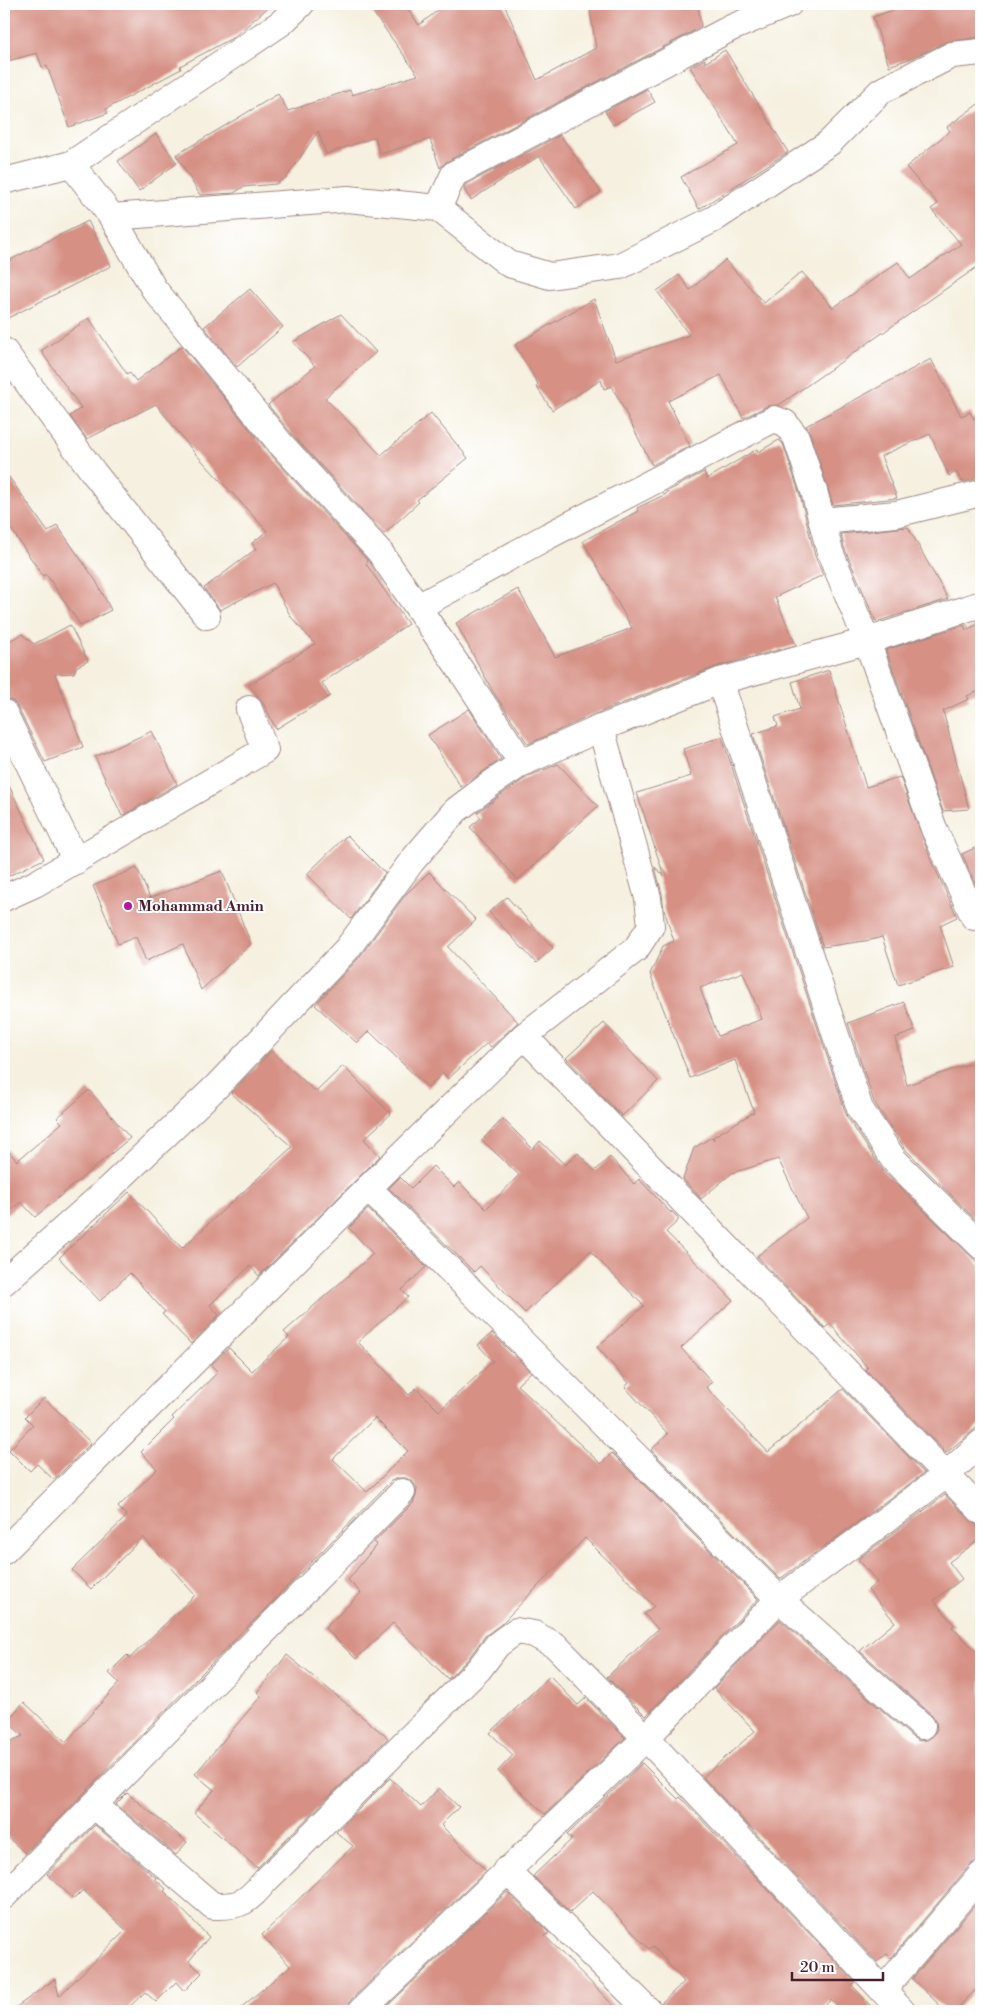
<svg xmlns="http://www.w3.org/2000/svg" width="985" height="2015" viewBox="0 0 985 2015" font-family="'Libre Bodoni',serif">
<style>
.building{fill:#d69084;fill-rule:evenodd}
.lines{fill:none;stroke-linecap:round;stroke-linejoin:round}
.street-casing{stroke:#a08885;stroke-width:28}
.street{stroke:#fff;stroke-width:26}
.poi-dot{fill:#b5179e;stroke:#fff;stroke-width:2}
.labels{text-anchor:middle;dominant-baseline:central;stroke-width:4;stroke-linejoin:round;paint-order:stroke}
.poi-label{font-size:15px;font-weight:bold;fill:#4a1f2b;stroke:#fff;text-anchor:start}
</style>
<rect width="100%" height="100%" fill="#fff"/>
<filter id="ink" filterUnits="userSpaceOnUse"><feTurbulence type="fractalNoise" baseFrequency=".02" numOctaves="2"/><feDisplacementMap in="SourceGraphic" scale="10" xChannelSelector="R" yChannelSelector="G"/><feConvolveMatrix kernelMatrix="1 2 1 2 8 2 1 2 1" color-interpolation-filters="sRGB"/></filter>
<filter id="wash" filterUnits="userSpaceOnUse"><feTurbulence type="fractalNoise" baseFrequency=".0096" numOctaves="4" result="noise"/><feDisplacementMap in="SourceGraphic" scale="20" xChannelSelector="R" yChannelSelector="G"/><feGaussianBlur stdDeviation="1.12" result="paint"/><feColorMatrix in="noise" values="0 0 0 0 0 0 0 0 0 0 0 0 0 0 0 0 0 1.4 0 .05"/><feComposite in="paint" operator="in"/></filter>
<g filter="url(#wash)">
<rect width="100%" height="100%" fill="#f5f0df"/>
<g id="blocks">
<!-- building -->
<g class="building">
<path d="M4,4H272L234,37L180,66L181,69L106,109L108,113L69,127L47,66L42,67L37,53L4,62Z"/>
<path d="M367,4H404L419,25L446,4H504L537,80L596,48L589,4H698L701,27L447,161L440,168L430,139L380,154L375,137L326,154L318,131L287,177L276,184L243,187L234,193L200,195L176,155L278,94L288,111L350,90L352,95L418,75Z"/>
<path d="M911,4H981V37L946,42L912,58L889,66L873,17Z"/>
<path d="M725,50L788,152L699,209L681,177L738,145L690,67L705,59V63Z"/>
<path d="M647,89L655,102L613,125L605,111Z"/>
<path d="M981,102V267L980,265L779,405L767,406L743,418L721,375L668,401L690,446L652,465L612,386L604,389L601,380L552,410L536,386L538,384L515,345L594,299L616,360L689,335L657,291L679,275L690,290L725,260L764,303L802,272L833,308L898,262L910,279L961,244L931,209L938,204L906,167L950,131L947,127Z"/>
<path d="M156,134L177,163L139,191L118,161Z"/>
<path d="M560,135L601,192L576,209L539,156L471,200L464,189L465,185Z"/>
<path d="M88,221L111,266L4,320V263Z"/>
<path d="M250,289L283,327L237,367L204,327Z"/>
<path d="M341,314L376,352L325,398L381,455L431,413L468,458L417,500L419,502L384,534L291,433L268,405L315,366L293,342Z"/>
<path d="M89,318L127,374L129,372L136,381L182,346L269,453L367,560L368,562L366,564L408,624L322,683L330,696L276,729L263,703L249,685L315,644L291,617L273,583L220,610L204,588L256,549L252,543L267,531L193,451L156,404L87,439L70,416L81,408L41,351Z"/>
<path d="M931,359L961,416L970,412L974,419L981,415V478L962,482L956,472L949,476L930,434L881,456L897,498L833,505L810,432L806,426Z"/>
<path d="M779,440L783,444L800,495L815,556L823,575L775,597L796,645L715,667L595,714L528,744L492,690L456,623L518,589L555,657L632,628L583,541L638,511L637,508L666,494V492L704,472L707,479L757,449L758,452Z"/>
<path d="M4,470L48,532L57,525L96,581L111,610L81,626L46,574L43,576L4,519Z"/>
<path d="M908,527L948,599L876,622L844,547L841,534Z"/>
<path d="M981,623V690L967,696L969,699L943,711L969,809L943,811L886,650L964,625L966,630Z"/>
<path d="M70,625L88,661L76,667L74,673L55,674L83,747L45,762L17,706L13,701L8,699L4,688V644L22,634L34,644Z"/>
<path d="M829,670L866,787L900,777L934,868H935L957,917L940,925L954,967L898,985L882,937L871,940L823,947L753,734L778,726L775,717L800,709L792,682Z"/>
<path d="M469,709L501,759L461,787L428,735Z"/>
<path d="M152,731L177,784L122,816L95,757Z"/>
<path d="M722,737L847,1117L883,1171L981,1266V1424L946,1453L866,1370L868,1368L830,1324L825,1328L757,1256L807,1218L778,1159L732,1173L701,1199L683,1179L694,1148L712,1137L714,1140L713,1137L754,1112L735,1060L690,1078L650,974L663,946L674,941L664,910L662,894L655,867L664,876L637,793L691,776L683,749ZM743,972L762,1019L718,1036L700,988Z"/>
<path d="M558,764L598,806L518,880L470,827L481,818L477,813L501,795L529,776Z"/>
<path d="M4,775L44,859L4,878Z"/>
<path d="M347,835L385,873L351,919L307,874Z"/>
<path d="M981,845V897L962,854Z"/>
<path d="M137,868L150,898L222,871L251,944L201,990L183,944L146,961L136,937L118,944L93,886Z"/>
<path d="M429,872L476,920L448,947L518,1022L491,1047L487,1043L448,1079L443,1073L428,1088L369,1031L357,1043L315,1005L358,959L406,894Z"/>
<path d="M507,897L553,948L536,963L489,912Z"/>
<path d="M904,1002L915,1031L895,1038L907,1085L981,1060V1216L976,1220L906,1150L874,1102L848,1023Z"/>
<path d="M604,1023L658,1081L622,1116L566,1058Z"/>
<path d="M271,1051L316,1092L343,1066L391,1114L364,1139L380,1156L259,1276L250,1266L210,1305L219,1315L191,1344L162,1314L165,1312L130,1273L100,1301L59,1258L129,1192L182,1248L292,1147L231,1093Z"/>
<path d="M89,1090L130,1138L35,1217L21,1202L4,1216V1146L17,1161L62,1123L57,1118Z"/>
<path d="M503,1119L533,1149L540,1141L565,1165L578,1153L595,1171L610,1157L634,1184L639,1179L671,1213V1211L678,1218V1221L666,1232L733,1300L681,1348L712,1382L706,1387L768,1452L843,1389L924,1473L780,1579L651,1450L668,1434L625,1387L629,1383L597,1347L644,1306L590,1251L525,1313L480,1266L474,1272L389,1188L400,1177L411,1188L433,1166L454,1187L459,1182L486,1209L519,1175L482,1140Z"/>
<path d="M368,1209L426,1267L402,1290L408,1297L358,1342L409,1395L416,1388L439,1411L493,1361L478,1345L492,1333L531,1372L517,1385L601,1464L612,1453L758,1599L646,1716L607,1677L658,1629L644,1614L654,1606L585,1538L501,1624L485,1636L468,1659L448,1679L393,1623L356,1659L325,1628L361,1593L348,1580L377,1544L374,1542L413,1503L416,1496L417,1488L413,1482L406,1478H398L391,1481L25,1853L4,1834V1744L23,1736L7,1721L24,1702L66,1742L119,1683L109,1673L127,1655L130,1658L195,1595L143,1537L91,1589L72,1570L127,1516L118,1507L157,1469L141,1452L174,1419L172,1417L218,1372L211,1365L229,1348L252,1371L289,1337L284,1332L373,1254L349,1228ZM375,1418L408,1451L367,1492L333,1459Z"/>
<path d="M44,1398L91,1443L54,1480L37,1464L30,1471L9,1450L33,1425L25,1417Z"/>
<path d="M945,1495L981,1530V1538L949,1562L962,1579L934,1600L954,1625L952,1627L981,1656V1860L976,1861L970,1865L891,1958L887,1954L877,1962L703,1777L755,1731L714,1688L780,1620L912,1737L919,1741L927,1740L933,1736L937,1729L936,1721L932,1715L860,1651L895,1622L868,1590L877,1582L858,1559Z"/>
<path d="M287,1655L388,1738L257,1868L194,1813L214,1790L195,1774L261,1696L257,1692Z"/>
<path d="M550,1676L578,1705L586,1698L625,1738L545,1814L498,1771L513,1755L490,1733Z"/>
<path d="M642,1763L678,1799L680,1797L855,1982L852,1985L875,2011H842L831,2000L819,2011H664L661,2003L684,1982L653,1946L649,1949L593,1891L570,1912L533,1876L572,1839L567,1835Z"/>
<path d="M390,1778L421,1807L439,1788L459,1807L441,1825L486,1871L351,2000L346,2011H237L290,1966L262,1935L353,1846L336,1832Z"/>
<path d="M127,1793L187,1842L176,1855L116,1804Z"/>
<path d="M95,1825L156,1878L155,1879L166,1889L164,1891L209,1937L189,1961L202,1973L184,1991L176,1982L156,2002L145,1992L125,2011H11L55,1979L59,1996L126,1930L83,1890L74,1899L47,1874Z"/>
<path d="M507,1892L549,1933L545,1936L619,2011H382Z"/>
<path d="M981,1898V1984L955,2011H946L912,1979Z"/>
</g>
</g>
</g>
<g filter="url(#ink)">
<use href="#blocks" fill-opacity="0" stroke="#a08885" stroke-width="1"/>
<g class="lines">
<defs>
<g id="street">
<path d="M71,164L281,23L301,4"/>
<path d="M4,181L71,164L112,217L348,199L438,208L509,264L550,276L620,266L714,219L829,143L881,91L952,55L981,52"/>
<path d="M438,208L454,174L731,28L789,4"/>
<path d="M112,217L154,289L280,443L379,551L460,669L522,763L601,728L720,681L867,641L981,604"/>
<path d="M4,351L94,473L207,616"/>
<path d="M822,521L896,514L981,493"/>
<path d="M418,607L548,536L774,419L785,423L796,437L814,491L830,552L867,641L934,829L974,917L981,914"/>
<path d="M720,681L860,1109L894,1160L981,1246"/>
<path d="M4,713L76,861"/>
<path d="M4,898L35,884L265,750L249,709"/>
<path d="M524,1036L981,1511"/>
<path d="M368,1188L779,1599L922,1726"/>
<path d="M4,1282L103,1194L216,1087L347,949L412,861L455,811L492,783L522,763"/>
<path d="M4,1551L368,1188L524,1036L636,949L651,926L648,898L601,728"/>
<path d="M94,1805L213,1906C242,1907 248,1901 266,1880L479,1669L497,1645L516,1631L534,1634L556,1646L646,1738L902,2011"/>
<path d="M506,1870L649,2011"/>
<path d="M4,1896L402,1492"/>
<path d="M883,1990L981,1875"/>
<path d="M361,2011L646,1738L779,1599L946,1475L981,1443"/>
</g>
</defs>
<!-- street casing -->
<use href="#street" class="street-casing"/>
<!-- street -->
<use href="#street" class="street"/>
</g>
</g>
<!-- markers -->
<circle class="poi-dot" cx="128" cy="906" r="5"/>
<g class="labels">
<!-- poi labels -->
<g class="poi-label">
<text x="138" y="906">Mohammad Amin</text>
</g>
</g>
<!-- margin -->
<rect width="985" height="2015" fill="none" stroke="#fff" stroke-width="20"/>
<!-- scale -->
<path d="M792 1972v8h91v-8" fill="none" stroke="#4a1f2b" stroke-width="2.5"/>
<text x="800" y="1972" font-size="15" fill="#4a1f2b" stroke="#ffffff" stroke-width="4" paint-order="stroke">20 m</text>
</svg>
